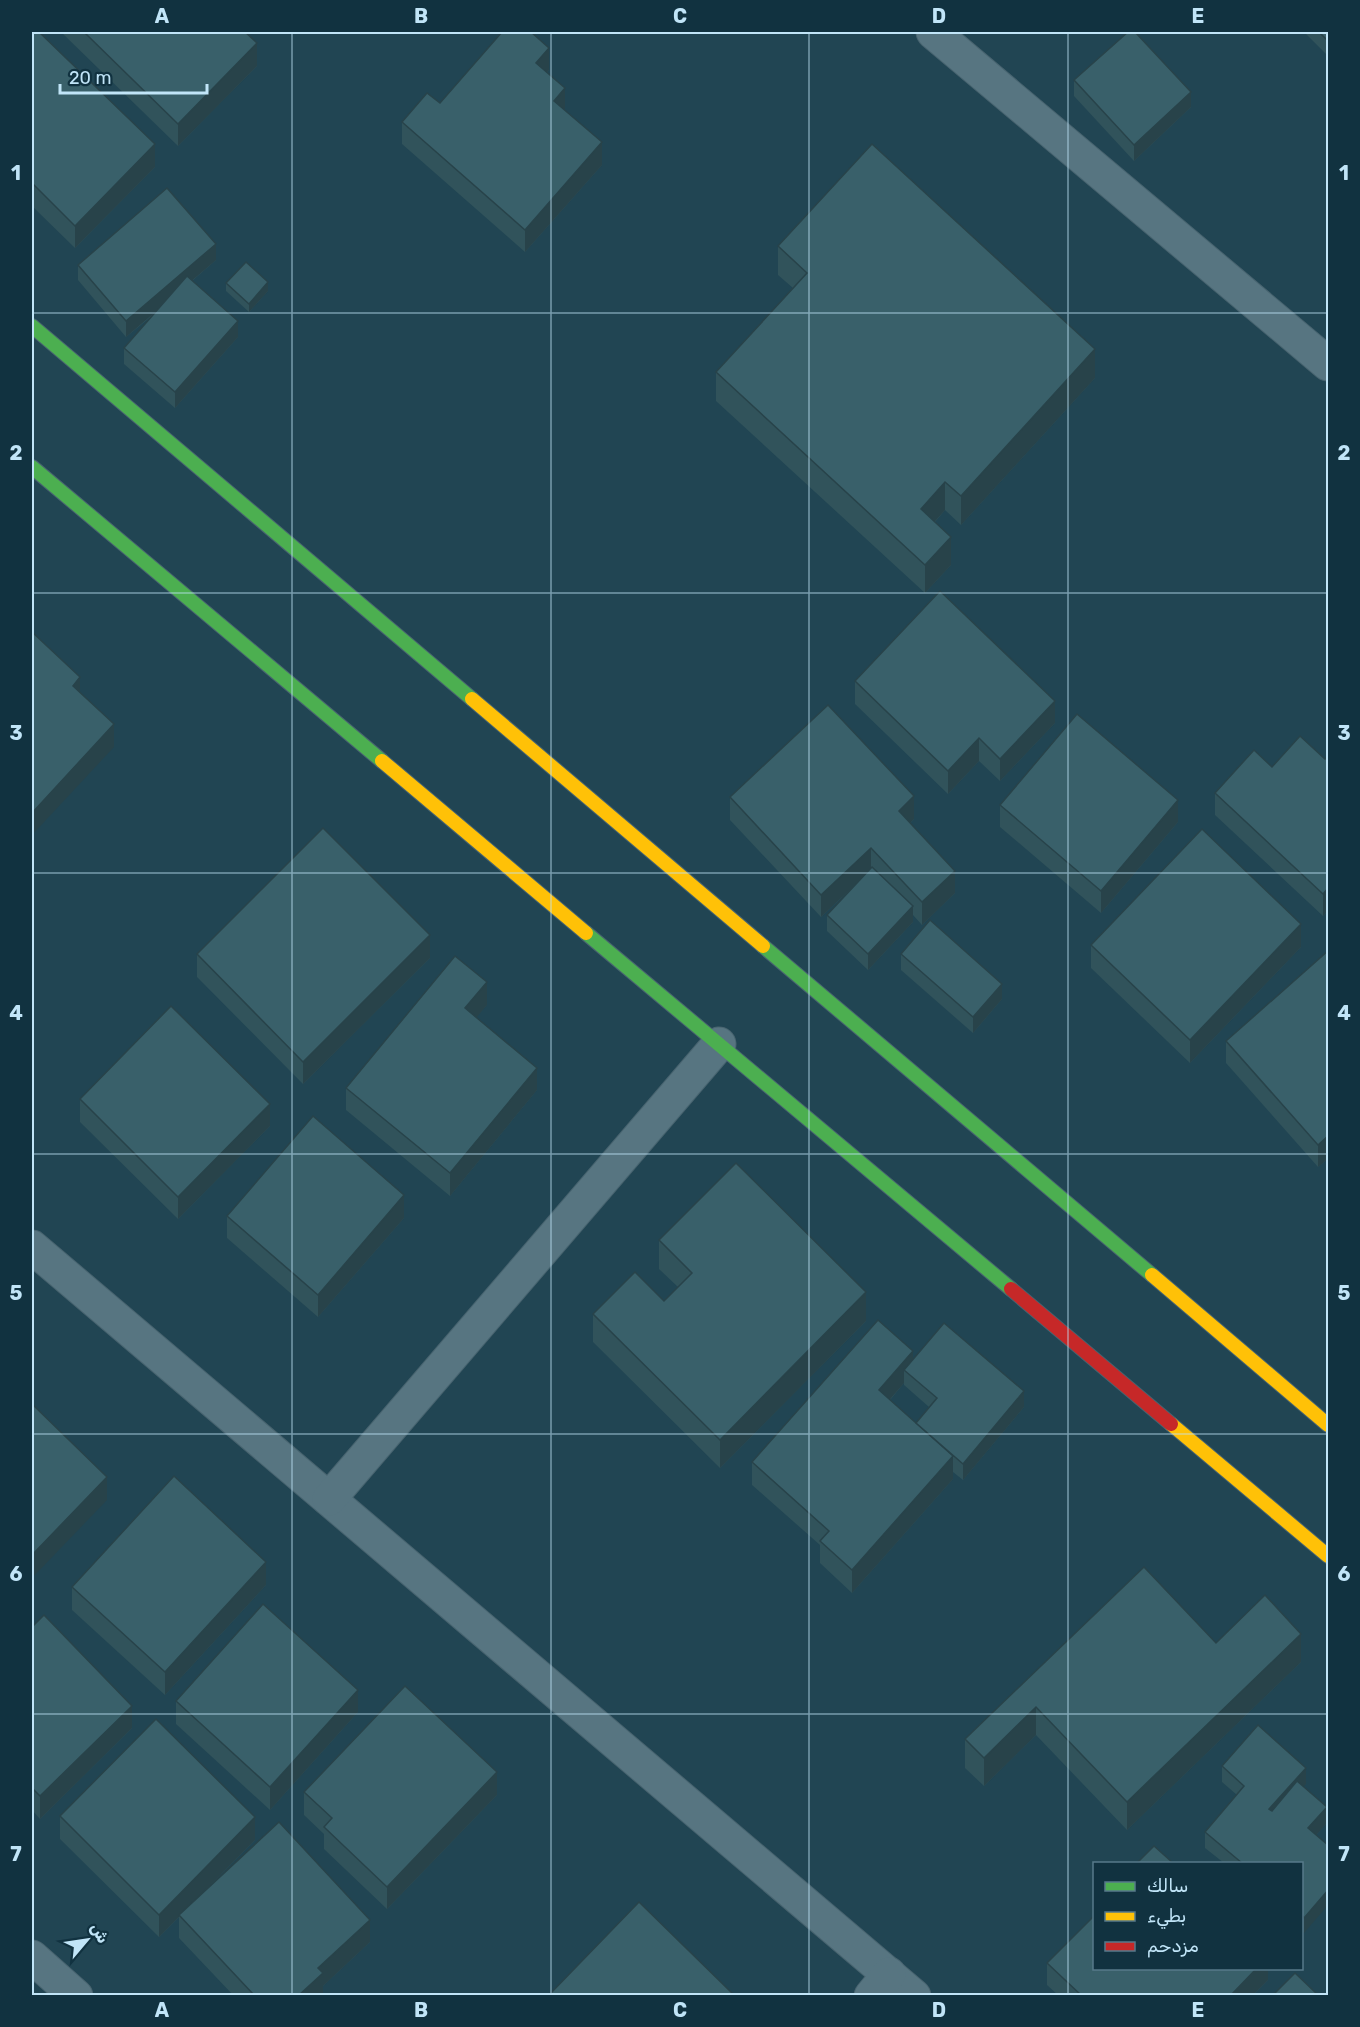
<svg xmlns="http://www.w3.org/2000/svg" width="1360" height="2027" viewBox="0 0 1360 2027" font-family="Rubik,'Noto Sans Arabic',sans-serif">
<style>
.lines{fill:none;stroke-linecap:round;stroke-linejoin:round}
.street-casing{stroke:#486470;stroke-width:35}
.fast-casing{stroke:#486470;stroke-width:16}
.slow-casing{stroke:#486470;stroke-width:16}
.jam-casing{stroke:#486470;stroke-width:16}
.street{stroke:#577581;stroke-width:33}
.fast{stroke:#4caf50;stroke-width:14}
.slow{stroke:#ffc107;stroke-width:14}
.jam{stroke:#c62828;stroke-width:14}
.wall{fill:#31535b;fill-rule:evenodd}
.shaded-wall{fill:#28434a}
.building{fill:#39606a;stroke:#28434a;stroke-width:1.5}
.grid{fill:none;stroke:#c1e5f8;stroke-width:1.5;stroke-opacity:0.55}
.neatline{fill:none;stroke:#c1e5f8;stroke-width:2}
.grid-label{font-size:20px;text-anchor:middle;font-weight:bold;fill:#c1e5f8}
</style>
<rect width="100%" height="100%" fill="#214553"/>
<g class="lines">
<defs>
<g id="street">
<path d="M933,32L1328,364"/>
<path d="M32,1247L914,1996"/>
<path d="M329,1499L719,1044"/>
<path d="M32,1957L76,1996"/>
<path d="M871,1996L889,1974"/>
</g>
<g id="fast">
<path d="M32,326L472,699"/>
<path d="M32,467L382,761"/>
<path d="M586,933L1011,1289"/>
<path d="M763,946L1152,1275"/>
</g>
<g id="slow">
<path d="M472,699L763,946"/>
<path d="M382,761L586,933"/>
<path d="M1152,1275L1328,1425"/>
<path d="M1171,1424L1328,1556"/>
</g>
<path id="jam" d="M1011,1289L1171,1424"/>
</defs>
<!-- street casing -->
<use href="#street" class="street-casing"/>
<!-- fast casing -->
<use href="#fast" class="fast-casing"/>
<!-- slow casing -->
<use href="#slow" class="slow-casing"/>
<!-- jam casing -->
<use href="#jam" class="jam-casing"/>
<!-- street -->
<use href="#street" class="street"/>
<!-- fast -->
<use href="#fast" class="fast"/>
<!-- slow -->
<use href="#slow" class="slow"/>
<!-- jam -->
<use href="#jam" class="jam"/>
</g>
<!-- wall -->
<g class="wall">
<path d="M32,32L155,167L75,248L32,206Z"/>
<path d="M61,32H245L257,66L178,146Z"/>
<path d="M1304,32H1329V57Z"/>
<path d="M549,70L547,73L565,110L602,165L525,252L402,144V122L440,103Z"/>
<path d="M1074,80L1191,107L1134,161L1074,96Z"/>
<path d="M778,246L1095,378L961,525L945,510L935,522L951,565L925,593L716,401V372L793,288L778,275Z"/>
<path d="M216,260L192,281L238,337L175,408L124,364V348L153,315L126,337L78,280V265Z"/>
<path d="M226,283L268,291L249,312L226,291Z"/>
<path d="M855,681L1055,723L1000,781L979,761L948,794L855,704Z"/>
<path d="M1329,756V910L1323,916L1215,815V793L1272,767L1325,759Z"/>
<path d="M730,797L914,819L910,823L955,893L922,925L913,915V922L868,970L827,931V915L851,889L821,917L730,820Z"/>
<path d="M1000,805L1178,822L1101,913L1000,827Z"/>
<path d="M1091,945L1301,947L1190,1063L1091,968Z"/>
<path d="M1329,950V1158L1318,1167L1226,1063V1041Z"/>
<path d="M197,954L430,958L303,1084L197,977Z"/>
<path d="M901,954L1002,999L973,1033L901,970Z"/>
<path d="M487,1005L476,1017L537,1090L450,1196L346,1110V1088Z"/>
<path d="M80,1099L270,1126L178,1219L80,1122Z"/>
<path d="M227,1216L404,1218L318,1317L227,1238Z"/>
<path d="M659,1240L866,1321L720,1468L593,1342V1314L664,1301L678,1287L659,1269Z"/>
<path d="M913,1359L1024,1407L963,1480L953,1472V1479L852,1593L820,1563V1545L752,1485V1462ZM904,1383V1385L929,1407L916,1423L890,1400Z"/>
<path d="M1144,1567L1216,1643L1301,1662L1127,1830L1036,1735L984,1786L965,1768V1739Z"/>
<path d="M266,1585L165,1695L72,1610V1587Z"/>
<path d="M32,1627L132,1728L40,1819L32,1810Z"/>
<path d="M176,1701L358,1712L270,1810L176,1724Z"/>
<path d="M1222,1766L1306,1784L1303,1786L1327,1823L1316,1835L1304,1933L1302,1931V1863H1224L1205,1848V1832L1237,1795L1222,1782Z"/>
<path d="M304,1792L497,1795L387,1909L324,1849V1834L304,1815Z"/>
<path d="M60,1816L255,1840L198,1898L370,1942L323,1986V1995H233L179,1938V1917L159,1937L60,1839Z"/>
<path d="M1329,1940V1967L1326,1965V1943Z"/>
<path d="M1047,1963L1268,1968V1980L1253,1995H1058L1047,1985Z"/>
</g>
<!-- shaded-wall -->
<g class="shaded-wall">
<path d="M257,43V66L178,146V124Z"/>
<path d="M549,48V70L536,86V63Z"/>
<path d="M565,88V111L554,101Z"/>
<path d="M1191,92V107L1134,161V145Z"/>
<path d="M602,142V165L525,252V230Z"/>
<path d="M155,144V167L75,248V226Z"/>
<path d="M216,244V260L126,337V321Z"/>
<path d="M268,282V291L249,312V304Z"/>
<path d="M238,321V337L175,408V392Z"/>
<path d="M1095,349V378L961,525V496Z"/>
<path d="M945,482V510L921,537V509Z"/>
<path d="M951,537V565L925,593V565Z"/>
<path d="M80,677V700L73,686Z"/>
<path d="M1055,701V723L1000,781V759Z"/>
<path d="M114,724V747L32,835V813Z"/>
<path d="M979,738V761L948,794V771Z"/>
<path d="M914,796V819L899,833V811Z"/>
<path d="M1178,800V822L1101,913V891Z"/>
<path d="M871,848V870L821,917V895Z"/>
<path d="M955,871V893L922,925V902Z"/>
<path d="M1329,887V910L1323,916V894Z"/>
<path d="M913,906V922L868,970V954Z"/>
<path d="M1301,924V947L1190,1063V1040Z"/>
<path d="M430,935V958L303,1084V1062Z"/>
<path d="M487,982V1005L465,1031V1008Z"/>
<path d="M1002,984V999L973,1033V1017Z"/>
<path d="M537,1068V1090L450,1196V1173Z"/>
<path d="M270,1104V1126L178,1219V1197Z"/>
<path d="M1329,1135V1158L1318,1167V1145Z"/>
<path d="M404,1195V1218L318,1317V1295Z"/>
<path d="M866,1292V1321L720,1468V1440Z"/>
<path d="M913,1351V1374L904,1370V1383L879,1412V1390Z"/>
<path d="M1024,1391V1407L963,1480V1464Z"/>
<path d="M953,1456V1479L852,1593V1570Z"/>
<path d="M107,1477V1500L32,1578V1555Z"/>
<path d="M266,1562V1585L165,1695V1672Z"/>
<path d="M1301,1634V1662L1127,1830V1802Z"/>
<path d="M358,1690V1712L270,1810V1787Z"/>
<path d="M132,1706V1728L40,1819V1796Z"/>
<path d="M1036,1707V1735L984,1786V1758Z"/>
<path d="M1306,1768V1784L1269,1825V1809Z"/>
<path d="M497,1772V1795L387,1909V1887Z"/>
<path d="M1327,1807V1823L1308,1844V1828Z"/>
<path d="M255,1817V1840L159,1937V1915Z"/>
<path d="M1329,1889V1904L1304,1933V1918Z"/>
<path d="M370,1920V1942L323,1986V1995H299L318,1968Z"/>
<path d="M1257,1968H1268V1980L1253,1995H1231Z"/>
</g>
<!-- building -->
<g class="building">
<path d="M32,32H39L155,144L75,226L32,183Z"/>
<path d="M84,32H245L257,43L178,124Z"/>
<path d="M502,32H531L549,48L536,63L565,88L554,101L602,142L525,230L402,122L427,93L440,103Z"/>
<path d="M1128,32H1135L1191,92L1134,145L1074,80Z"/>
<path d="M1319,32H1329V42Z"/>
<path d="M872,144L1095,349L961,496L945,482L921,509L951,537L925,565L716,372L807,273L778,246Z"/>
<path d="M167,188L216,244L126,321L78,265Z"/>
<path d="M246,262L268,282L249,304L226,283Z"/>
<path d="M187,276L238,321L175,392L124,348Z"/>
<path d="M940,591L1055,701L1000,759L979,738L948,771L855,681Z"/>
<path d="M32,632L80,677L73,686L114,724L32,813Z"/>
<path d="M828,705L914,796L899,811L955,871L922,902L871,848L821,895L730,797Z"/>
<path d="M1077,714L1178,800L1101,891L1000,805Z"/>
<path d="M1300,736L1325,759L1329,756V887L1323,894L1215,793L1254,750L1272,767Z"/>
<path d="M323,828L430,935L303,1062L197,954Z"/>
<path d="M1202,829L1301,924L1190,1040L1091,945Z"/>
<path d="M872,867L913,906L868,954L827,915Z"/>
<path d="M930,920L1002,984L973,1017L901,954Z"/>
<path d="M1329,950V1135L1318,1145L1226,1041Z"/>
<path d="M455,956L487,982L465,1008L537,1068L450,1173L346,1088Z"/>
<path d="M171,1006L270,1104L178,1197L80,1099Z"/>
<path d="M313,1116L404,1195L318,1295L227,1216Z"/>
<path d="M736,1163L866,1292L720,1440L593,1314L635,1272L664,1301L692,1273L659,1240Z"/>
<path d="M878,1320L913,1351L879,1390L953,1456L852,1570L820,1541L829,1531L752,1462Z"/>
<path d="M944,1323L1024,1391L963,1464L916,1423L937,1398L904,1370Z"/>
<path d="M32,1404L107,1477L32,1555Z"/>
<path d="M174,1476L266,1562L165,1672L72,1587Z"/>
<path d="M1144,1567L1216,1643L1265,1595L1301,1634L1127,1802L1036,1707L984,1758L965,1739Z"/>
<path d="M263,1604L358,1690L270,1787L176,1701Z"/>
<path d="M44,1615L132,1706L40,1796L32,1788V1627Z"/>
<path d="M405,1686L497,1772L387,1887L324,1827L332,1818L304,1792Z"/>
<path d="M156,1719L255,1817L159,1915L60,1816Z"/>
<path d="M1258,1725L1306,1768L1269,1809L1272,1811L1297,1781L1327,1807L1308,1828L1329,1846V1889L1304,1918L1302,1915V1863H1242L1205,1832L1244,1786L1222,1766Z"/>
<path d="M279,1822L370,1920L318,1968L323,1973L299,1995H254L179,1915Z"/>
<path d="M1154,1846L1173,1863H1137Z"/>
<path d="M639,1902L734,1995H549Z"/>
<path d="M1095,1915V1968H1257L1231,1995H1081L1047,1963Z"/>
<path d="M1295,1973L1318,1995H1273Z"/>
</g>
<!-- grid -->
<path class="grid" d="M292,32V1996M551,32V1996M809,32V1996M1068,32V1996M32,313H1328M32,593H1328M32,873H1328M32,1154H1328M32,1434H1328M32,1714H1328"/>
<!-- border -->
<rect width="1360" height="2027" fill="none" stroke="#113240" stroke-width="66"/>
<!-- legend -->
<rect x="1093" y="1862" width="210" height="108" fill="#113240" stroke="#577a8a" stroke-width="1.5"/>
<rect x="1105" y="1882" width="30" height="9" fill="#4caf50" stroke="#577a8a" stroke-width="1.5"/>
<text x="1147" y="1892" font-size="18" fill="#c1e5f8">سالك</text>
<rect x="1105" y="1912" width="30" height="9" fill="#ffc107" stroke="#577a8a" stroke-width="1.5"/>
<text x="1147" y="1922" font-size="18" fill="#c1e5f8">بطيء</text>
<rect x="1105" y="1942" width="30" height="9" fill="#c62828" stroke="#577a8a" stroke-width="1.5"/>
<text x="1147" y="1952" font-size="18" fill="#c1e5f8">مزدحم</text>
<!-- north arrow -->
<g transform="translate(87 1940) rotate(61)" stroke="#113240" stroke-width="4.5" paint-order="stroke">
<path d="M0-4.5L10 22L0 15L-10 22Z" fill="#c1e5f8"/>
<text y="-9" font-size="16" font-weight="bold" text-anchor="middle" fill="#c1e5f8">ش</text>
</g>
<!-- scale -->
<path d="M60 84v9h147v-9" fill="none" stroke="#c1e5f8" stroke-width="3"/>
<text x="69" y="84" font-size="18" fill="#c1e5f8" stroke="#113240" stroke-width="4.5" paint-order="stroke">20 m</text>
<rect x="33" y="33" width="1294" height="1961" class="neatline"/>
<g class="grid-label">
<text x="162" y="23">A</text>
<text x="421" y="23">B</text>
<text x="680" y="23">C</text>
<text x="939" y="23">D</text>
<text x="1198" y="23">E</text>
<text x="16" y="180">1</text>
<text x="1344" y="180">1</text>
<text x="16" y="460">2</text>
<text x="1344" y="460">2</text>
<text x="16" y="740">3</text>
<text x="1344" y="740">3</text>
<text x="16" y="1020">4</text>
<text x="1344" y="1020">4</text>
<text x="16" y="1300">5</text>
<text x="1344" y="1300">5</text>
<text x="16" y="1581">6</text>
<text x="1344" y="1581">6</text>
<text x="16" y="1861">7</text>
<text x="1344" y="1861">7</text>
<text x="162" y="2017">A</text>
<text x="421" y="2017">B</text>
<text x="680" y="2017">C</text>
<text x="939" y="2017">D</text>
<text x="1198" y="2017">E</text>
</g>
</svg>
